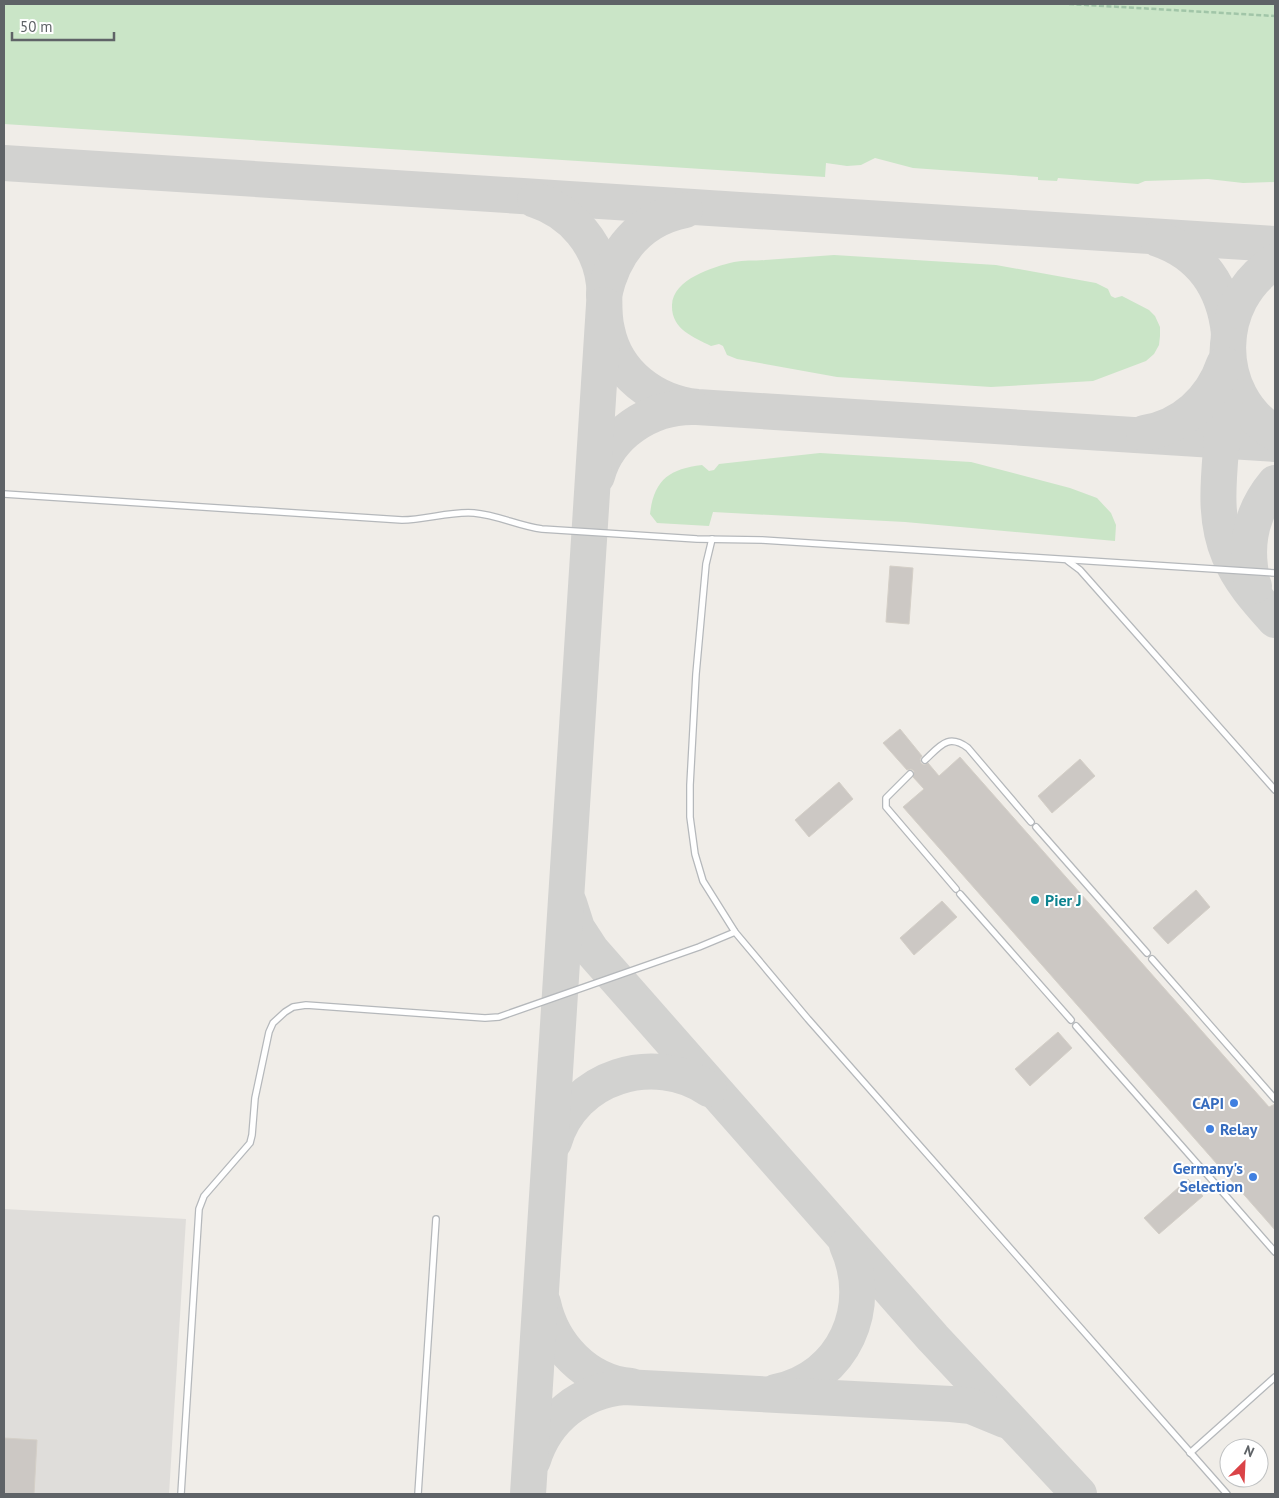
<svg xmlns="http://www.w3.org/2000/svg" width="1279" height="1498" viewBox="0 0 1279 1498" font-family="'PT Sans',sans-serif">
<style>
.industrial{fill:#dfddda}
.green{fill:#cae5c7}
.lines{fill:none;stroke-linecap:round;stroke-linejoin:round}
.taxiway{stroke:#d2d2d0;stroke-width:36}
.building{fill:#ccc8c4;stroke:#d4cfc7}
.lane-casing{stroke:#b5b8bb;stroke-width:8}
.path{stroke:#a1c5a8;stroke-width:2.5;stroke-dasharray:5 2.5;stroke-linecap:butt}
.lane{stroke:#fff;stroke-width:5.5}
.culture-dot{fill:#0f9aa8;stroke:#fff;stroke-width:2}
.shop-dot{fill:#3f7fe0;stroke:#fff;stroke-width:2}
.labels{text-anchor:middle;dominant-baseline:central;stroke-width:4;stroke-linejoin:round;paint-order:stroke}
.culture-label{font-size:16px;font-weight:bold;fill:#0d838f;stroke:#fff;text-anchor:start}
.shop-label{font-size:16px;font-weight:bold;fill:#366cbe;stroke:#fff;text-anchor:end}
</style>
<rect width="100%" height="100%" fill="#f0ede8"/>
<!-- industrial -->
<path class="industrial" d="M4,1209L186,1219L169,1494H4Z"/>
<!-- green -->
<g class="green">
<path d="M4,4H1275V182L1243,183L1208,179L1145,181L1138,184L1058,178L1057,181L1038,180V177L913,168L875,158L861,165L847,166L826,163L825,177L4,124Z"/>
<path d="M834,255L996,265L1096,283L1108,289L1111,296L1115,298L1122,296L1149,310L1155,316L1160,327V336L1159,345L1154,354L1146,361L1093,381L991,387L837,377L737,359L727,355L723,346L719,344L711,346C693,337 671,329 672,305C673,279 713,267 734,262C744,260 755,261 765,260C788,258 811,257 834,255Z"/>
<path d="M820,453L971,462L1070,488L1097,498L1111,513L1116,525L1115,541L905,522L713,512L709,526L657,523L650,514C654,480 669,469 702,465L709,471L714,470L719,464Z"/>
</g>
<g class="lines">
<!-- taxiway -->
<g class="taxiway">
<path d="M4,163L1275,244"/>
<path d="M535,200C572,212 600,245 604,284C605,300 603,315 607,330C616,374 654,402 697,407L1275,444"/>
<path d="M1158,239C1202,254 1224,287 1229,333"/>
<path d="M1275,262C1213,301 1212,394 1275,433"/>
<path d="M604,295C614,251 640,219 685,210"/>
<path d="M1228,345C1226,376 1224,406 1222,437C1219,477 1213,517 1229,555C1239,580 1257,600 1275,620"/>
<path d="M1144,433C1182,427 1212,400 1224,364"/>
<path d="M597,476C608,434 650,407 692,407"/>
<path d="M1254,586C1251,580 1251,574 1250,567C1246,535 1255,507 1275,483"/>
<path d="M569,903L577,928L592,951L933,1338L1079,1494"/>
<path d="M554,1142C573,1076 654,1052 709,1089"/>
<path d="M543,1303C552,1345 586,1382 631,1386"/>
<path d="M776,1392C844,1378 875,1307 847,1245"/>
<path d="M533,1460C546,1418 581,1391 624,1387L951,1404L971,1406L1005,1420"/>
<path d="M528,1494L604,305"/>
</g>
</g>
<!-- building -->
<g class="building">
<path d="M890,566L913,568L909,624L886,622Z"/>
<path d="M900,729L922,756L920,759L921,763L924,765L928,763L939,776L960,757L1269,1107L1275,1104V1230L903,807L924,789L913,777L914,771L911,769L907,770L883,743Z"/>
<path d="M1080,759L1095,776L1052,813L1038,796Z"/>
<path d="M839,782L853,799L809,837L795,820Z"/>
<path d="M1196,890L1210,907L1168,944L1153,928Z"/>
<path d="M942,901L957,917L914,955L900,938Z"/>
<path d="M1058,1032L1072,1048L1030,1086L1015,1069Z"/>
<path d="M1188,1179L1203,1196L1159,1234L1144,1218Z"/>
<path d="M4,1438L37,1440L34,1494H4Z"/>
</g>
<g class="lines">
<defs>
<g id="lane">
<path d="M4,494L402,520C426,520 450,511 474,513C498,515 518,526 542,529L697,539L762,540L1275,573"/>
<path d="M712,539L706,564L696,674L690,785V817L695,854L703,881L735,932L808,1019L1227,1494"/>
<path d="M1068,561L1080,570L1275,790"/>
<path d="M925,760C940,746 948,733 968,748L1031,822"/>
<path d="M910,774L886,798V807L956,889"/>
<path d="M1036,827L1147,953"/>
<path d="M960,894L1071,1020"/>
<path d="M1152,959L1275,1099"/>
<path d="M1076,1026L1201,1168"/>
<path d="M1205,1172L1275,1252"/>
<path d="M1190,1453L1275,1377"/>
<path d="M181,1494L199,1209L204,1196L250,1143L252,1135L255,1098L269,1032L273,1023L285,1012L293,1007L306,1005L485,1018L499,1017L699,947L735,932"/>
<path d="M418,1494L436,1219"/>
</g>
</defs>
<!-- lane casing -->
<use href="#lane" class="lane-casing"/>
<!-- path -->
<path class="path" d="M1069,4L1275,16"/>
<!-- lane -->
<use href="#lane" class="lane"/>
</g>
<!-- markers -->
<circle class="culture-dot" cx="1035" cy="900" r="5"/>
<g class="shop-dot">
<circle cx="1234" cy="1103" r="5"/>
<circle cx="1210" cy="1129" r="5"/>
<circle cx="1253" cy="1177" r="5"/>
</g>
<g class="labels">
<!-- culture labels -->
<g class="culture-label">
<text x="1045" y="900">Pier J</text>
</g>
<!-- shop labels -->
<g class="shop-label">
<text x="1224" y="1103">CAPI</text>
<text x="1220" y="1129" text-anchor="start">Relay</text>
<text x="1243" y="1168">Germany's<tspan x="1243" dy="18">Selection</tspan></text>
</g>
</g>
<!-- border -->
<rect width="1279" height="1498" fill="none" stroke="#5f6367" stroke-width="10"/>
<!-- north arrow -->
<g transform="translate(1244 1463) rotate(24)"><circle r="24" fill="#ffffff" stroke="#bfc1c2"/>
<path d="M0-4L9 19L0 12L-9 19Z" fill="#da4347"/>
<text y="-8" font-size="14" font-weight="bold" text-anchor="middle" fill="#5f6367">N</text>
</g>
<!-- scale -->
<path d="M12 32v8h102v-8" fill="none" stroke="#5f6367" stroke-width="2.5"/>
<text x="20" y="32" font-size="15" fill="#5f6367" stroke="#ffffff" stroke-width="4" paint-order="stroke">50 m</text>
</svg>
